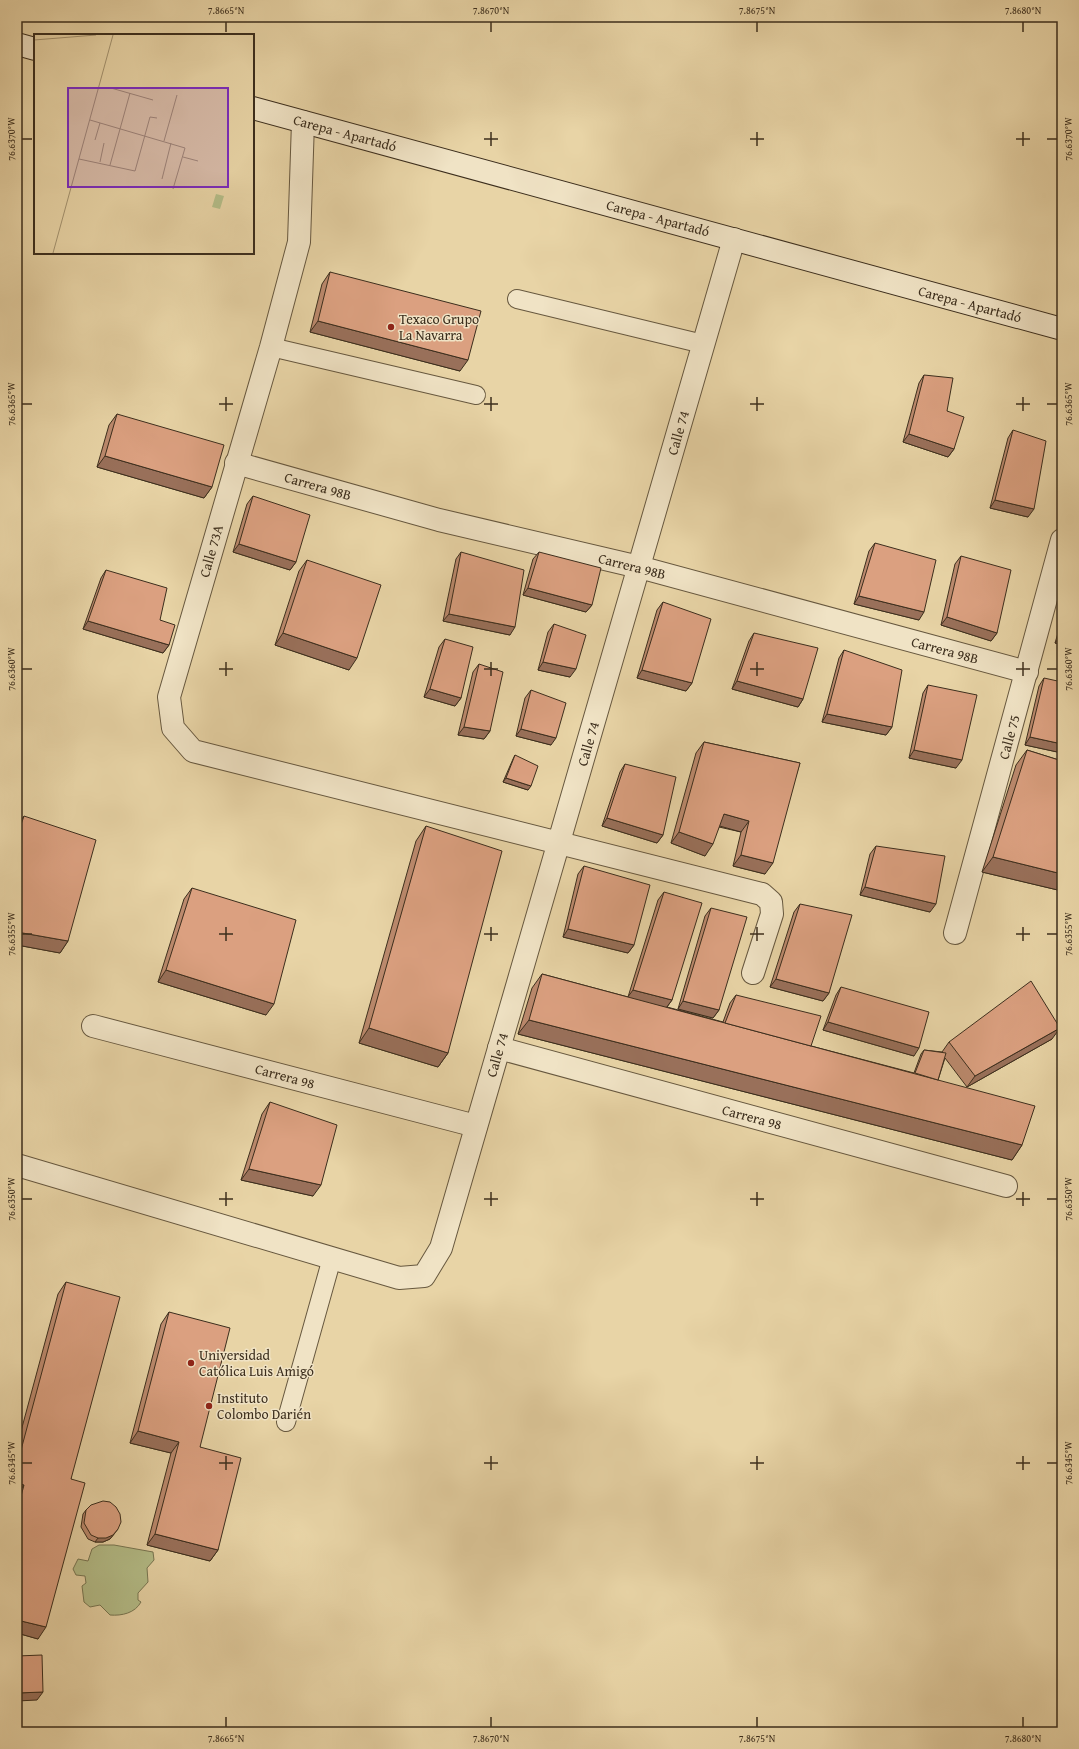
<svg xmlns="http://www.w3.org/2000/svg" width="1079" height="1749" viewBox="0 0 1079 1749" font-family="'Gentium Book Plus',serif">
<style>
.green{fill:#b4bd88;stroke:#787652}
.lines{fill:none;stroke-linecap:round;stroke-linejoin:round}
.service-casing{stroke:#67583f;stroke-width:20}
.minor-casing{stroke:#67583f;stroke-width:24}
.secondary-casing{stroke:#3c2e1d;stroke-width:24}
.service{stroke:#f0e3c5;stroke-width:18}
.minor{stroke:#f0e3c5;stroke-width:22}
.secondary{stroke:#f0e3c5;stroke-width:22}
.wall{fill:#bc8a6e;stroke:#3c2e1d}
.shaded-wall{fill:#99705a;stroke:#3c2e1d}
.building{fill:#dba080;stroke:#3c2e1d}
.ticks{fill:none;stroke:#3c2e1d;stroke-width:1.5}
.poi-dot{fill:#8f2418;stroke:#f0e3c5;stroke-width:1.5}
.labels{text-anchor:middle;dominant-baseline:central;stroke-width:3;stroke-linejoin:round;paint-order:stroke}
.street-label{font-size:14px;fill:#3c2e1d;stroke:#f0e3c5}
.poi-label{font-size:14px;fill:#3c2e1d;stroke:#f0e3c5;text-anchor:start}
.inset-road{fill:none;stroke:#a3926f;stroke-width:1}
.view{fill:#7b2cbf;fill-opacity:0.15;stroke:#7b2cbf;stroke-width:2}
.inset-edge{fill:none;stroke:#3c2e1d;stroke-width:2}
.neatline{fill:none;stroke:#3c2e1d;stroke-width:1.5}
.ticks-label{font-size:10px;text-anchor:middle;fill:#3c2e1d}
</style>
<rect width="100%" height="100%" fill="#e8d4a6"/>
<filter id="stains"><feTurbulence type="fractalNoise" baseFrequency=".005" numOctaves="4"/><feColorMatrix values="0 0 0 0 .2 0 0 0 0 .09 0 0 0 0 .02 0 0 0 .5 -.17"/></filter>
<radialGradient id="worn" r=".72"><stop offset=".6" stop-color="#630" stop-opacity="0"/><stop offset="1" stop-color="#630" stop-opacity=".3"/></radialGradient>
<!-- green -->
<path class="green" d="M99,1545H114L153,1552L154,1560L147,1568L148,1582L138,1593V1600L141,1602C135,1613 122,1616 110,1615L100,1605L90,1607L84,1602L82,1586L86,1583L85,1576L76,1575L73,1569L78,1559L88,1561L92,1549Z"/>
<g class="lines">
<defs>
<g id="service">
<path d="M517,299L703,344"/>
<path d="M271,347L476,395"/>
<path d="M286,1422L332,1258"/>
</g>
<g id="minor">
<path d="M303,122L299,242L271,347L169,697L173,728L193,751L762,894L771,902L772,914L753,973"/>
<path d="M236,463L439,520L639,567L1027,672"/>
<path d="M955,933L1062,540"/>
<path d="M93,1026L476,1126"/>
<path d="M499,1048L1006,1186"/>
<path d="M17,1165L399,1278L424,1276L441,1248L734,239"/>
</g>
<g id="secondary">
<path d="M17,44L35,49"/>
<path d="M253,108L1062,329"/>
</g>
</defs>
<!-- service casing -->
<use href="#service" class="service-casing"/>
<!-- minor casing -->
<use href="#minor" class="minor-casing"/>
<!-- secondary casing -->
<use href="#secondary" class="secondary-casing"/>
<!-- service -->
<use href="#service" class="service"/>
<!-- minor -->
<use href="#minor" class="minor"/>
<!-- secondary -->
<use href="#secondary" class="secondary"/>
</g>
<!-- wall -->
<g class="wall">
<path d="M330,272L460,371L310,332L322,284Z"/>
<path d="M924,375L947,411L954,449L948,457L903,442L919,383Z"/>
<path d="M117,414L212,487L204,498L97,467L109,425Z"/>
<path d="M1013,430L1028,517L990,508L1008,438Z"/>
<path d="M253,496L296,562L290,570L233,552L247,504Z"/>
<path d="M875,543L919,620L854,604L869,551Z"/>
<path d="M461,552L510,635L443,621L456,559Z"/>
<path d="M539,552L592,605L586,612L523,595L533,559Z"/>
<path d="M961,556L997,633L991,641L941,625L955,564Z"/>
<path d="M307,560L349,670L275,645L299,571Z"/>
<path d="M106,570L160,620L169,645L163,653L83,629L101,578Z"/>
<path d="M663,602L692,683L686,691L637,678L657,610Z"/>
<path d="M1062,620V645L1055,643Z"/>
<path d="M554,624L570,677L538,670L548,632Z"/>
<path d="M754,633L803,699L798,707L732,689L749,641Z"/>
<path d="M445,639L461,698L455,706L424,697L439,647Z"/>
<path d="M844,650L892,727L886,735L822,722L839,658Z"/>
<path d="M479,664L490,731L484,739L458,735L473,672Z"/>
<path d="M1044,678L1062,753L1025,745L1039,686Z"/>
<path d="M928,685L956,768L909,758L923,693Z"/>
<path d="M531,690L551,745L516,736L525,698Z"/>
<path d="M704,742L800,763L765,874L733,866L741,832L719,827L705,856L671,843L696,753Z"/>
<path d="M1027,750L1062,761V891L982,872L1016,765Z"/>
<path d="M515,755L528,790L503,782L513,759Z"/>
<path d="M625,764L663,835L657,843L602,826L620,772Z"/>
<path d="M24,816L68,941L60,953L17,945V826Z"/>
<path d="M426,826L448,1053L438,1067L359,1043L416,841Z"/>
<path d="M876,846L930,912L860,895L870,854Z"/>
<path d="M584,866L634,945L628,953L563,937L578,874Z"/>
<path d="M192,888L266,1015L158,982L184,899Z"/>
<path d="M664,892L672,1000L667,1007L723,1022L730,1003L736,995L811,1046L914,1073L921,1054L924,1050L942,1052L949,1042L1052,1039L967,1087L945,1058L938,1080L1022,1145L1012,1160L518,1034L532,988L542,974L628,997L658,900Z"/>
<path d="M800,904L829,993L823,1001L770,987L794,912Z"/>
<path d="M711,908L719,1010L713,1018L678,1009L705,916Z"/>
<path d="M841,987L914,1056L823,1030L836,995Z"/>
<path d="M270,1102L313,1196L241,1180L262,1114Z"/>
<path d="M66,1282L71,1479L38,1639L17,1633V1446L58,1294Z"/>
<path d="M169,1312L200,1447L218,1550L210,1561L147,1545L171,1453L130,1443L161,1324Z"/>
<path d="M86,1510L115,1533L110,1539L103,1542H95L88,1539L81,1527L83,1514Z"/>
</g>
<!-- shaded-wall -->
<g class="shaded-wall">
<path d="M318,321L468,360L460,371L310,332Z"/>
<path d="M909,434L954,449L948,457L903,442Z"/>
<path d="M105,456L212,487L204,498L97,467Z"/>
<path d="M995,500L1034,509L1028,517L990,508Z"/>
<path d="M239,544L296,562L290,570L233,552Z"/>
<path d="M528,588L592,605L586,612L523,595Z"/>
<path d="M859,596L924,612L919,620L854,604Z"/>
<path d="M449,614L515,627L510,635L443,621Z"/>
<path d="M947,617L997,633L991,641L941,625Z"/>
<path d="M88,621L169,645L163,653L83,629Z"/>
<path d="M283,633L357,658L349,670L275,645Z"/>
<path d="M1061,635L1062,636V645L1055,643Z"/>
<path d="M543,662L576,669L570,677L538,670Z"/>
<path d="M642,670L692,683L686,691L637,678Z"/>
<path d="M737,681L803,699L798,707L732,689Z"/>
<path d="M430,689L461,698L455,706L424,697Z"/>
<path d="M827,714L892,727L886,735L822,722Z"/>
<path d="M464,727L490,731L484,739L458,735Z"/>
<path d="M521,729L556,738L551,745L516,736Z"/>
<path d="M1030,737L1062,744V753L1025,745Z"/>
<path d="M914,750L962,760L956,768L909,758Z"/>
<path d="M506,778L531,786L528,790L503,782Z"/>
<path d="M724,814L749,821L741,832L716,825Z"/>
<path d="M607,818L663,835L657,843L602,826Z"/>
<path d="M679,832L713,844L705,856L671,843Z"/>
<path d="M741,855L773,863L765,874L733,866Z"/>
<path d="M993,857L1062,874V891L982,872Z"/>
<path d="M865,887L936,904L930,912L860,895Z"/>
<path d="M568,929L634,945L628,953L563,937Z"/>
<path d="M17,932L68,941L60,953L17,945Z"/>
<path d="M166,970L274,1004L266,1015L158,982Z"/>
<path d="M776,979L829,993L823,1001L770,987Z"/>
<path d="M633,990L672,1000L666,1008L627,998Z"/>
<path d="M683,1001L719,1010L713,1018L678,1009Z"/>
<path d="M529,1020L1022,1145L1012,1160L518,1034Z"/>
<path d="M828,1022L919,1048L914,1056L823,1030Z"/>
<path d="M369,1028L448,1053L438,1067L359,1043Z"/>
<path d="M1060,1028L1052,1039L967,1087L975,1076Z"/>
<path d="M249,1169L321,1185L313,1196L241,1180Z"/>
<path d="M138,1431L179,1442L171,1453L130,1443Z"/>
<path d="M17,1483L24,1485L17,1495Z"/>
<path d="M118,1529L110,1539L103,1542H95L98,1538Z"/>
<path d="M155,1534L218,1550L210,1561L147,1545Z"/>
<path d="M17,1620L46,1627L38,1639L17,1633Z"/>
<path d="M43,1692L37,1700L17,1701V1693Z"/>
</g>
<!-- building -->
<g class="building">
<path d="M330,272L481,311L468,360L318,321Z"/>
<path d="M924,375L953,378L947,411L964,417L954,449L909,434Z"/>
<path d="M117,414L224,445L212,487L105,456Z"/>
<path d="M1013,430L1046,441L1034,509L995,500Z"/>
<path d="M253,496L310,515L296,562L239,544Z"/>
<path d="M875,543L936,560L924,612L859,596Z"/>
<path d="M461,552L524,570L515,627L449,614Z"/>
<path d="M539,552L601,568L592,605L528,588Z"/>
<path d="M961,556L1011,570L997,633L947,617Z"/>
<path d="M307,560L381,585L357,658L283,633Z"/>
<path d="M106,570L167,588L160,620L175,625L169,645L88,621Z"/>
<path d="M663,602L711,619L692,683L642,670Z"/>
<path d="M554,624L586,635L576,669L543,662Z"/>
<path d="M754,633L818,648L803,699L737,681Z"/>
<path d="M445,639L473,647L461,698L430,689Z"/>
<path d="M844,650L902,670L892,727L827,714Z"/>
<path d="M479,664L503,672L490,731L464,727Z"/>
<path d="M1044,678L1062,682V744L1030,737Z"/>
<path d="M928,685L977,695L962,760L914,750Z"/>
<path d="M531,690L566,703L556,738L521,729Z"/>
<path d="M704,742L800,763L773,863L741,855L749,821L724,814L713,844L679,832Z"/>
<path d="M1027,750L1062,761V874L993,857Z"/>
<path d="M515,755L538,766L531,786L506,778Z"/>
<path d="M625,764L676,777L663,835L607,818Z"/>
<path d="M24,816L96,840L68,941L17,932V836Z"/>
<path d="M426,826L502,851L448,1053L369,1028Z"/>
<path d="M876,846L945,856L936,904L865,887Z"/>
<path d="M584,866L650,885L634,945L568,929Z"/>
<path d="M192,888L296,920L274,1004L166,970Z"/>
<path d="M664,892L702,903L672,1000L633,990Z"/>
<path d="M800,904L852,915L829,993L776,979Z"/>
<path d="M711,908L747,917L719,1010L683,1001Z"/>
<path d="M542,974L1035,1106L1022,1145L529,1020Z"/>
<path d="M1031,981L1060,1028L975,1076L949,1042Z"/>
<path d="M841,987L929,1012L919,1048L828,1022Z"/>
<path d="M736,995L821,1016L811,1046L725,1023Z"/>
<path d="M924,1050L946,1053L938,1080L915,1073Z"/>
<path d="M270,1102L337,1125L321,1185L249,1169Z"/>
<path d="M66,1282L120,1297L71,1479L85,1483L46,1627L17,1620V1511L24,1485L17,1483V1465Z"/>
<path d="M169,1312L230,1328L200,1447L241,1458L218,1550L155,1534L179,1442L138,1431Z"/>
<path d="M103,1501L110,1502L116,1507L120,1514L121,1522L118,1529L113,1535L106,1538H98L91,1535L84,1523L86,1510L91,1505Z"/>
<path d="M42,1655L43,1692L17,1693V1656Z"/>
</g>
<!-- ticks -->
<path class="ticks" d="M226,22V32M491,22V32M757,22V32M1023,22V32M491,132V146M757,132V146M1023,132V146M22,139H32M484,139H498M750,139H764M1016,139H1030M1047,139H1057M226,397V411M491,397V411M757,397V411M1023,397V411M22,404H32M219,404H233M484,404H498M750,404H764M1016,404H1030M1047,404H1057M226,662V676M491,662V676M757,662V676M1023,662V676M22,669H32M219,669H233M484,669H498M750,669H764M1016,669H1030M1047,669H1057M226,927V941M491,927V941M757,927V941M1023,927V941M22,934H32M219,934H233M484,934H498M750,934H764M1016,934H1030M1047,934H1057M226,1192V1206M491,1192V1206M757,1192V1206M1023,1192V1206M22,1199H32M219,1199H233M484,1199H498M750,1199H764M1016,1199H1030M1047,1199H1057M226,1456V1470M491,1456V1470M757,1456V1470M1023,1456V1470M22,1463H32M219,1463H233M484,1463H498M750,1463H764M1016,1463H1030M1047,1463H1057M226,1717V1727M491,1717V1727M757,1717V1727M1023,1717V1727"/>
<!-- markers -->
<g class="poi-dot">
<circle cx="391" cy="327" r="4"/>
<circle cx="191" cy="1363" r="4"/>
<circle cx="209" cy="1406" r="4"/>
</g>
<g class="labels">
<!-- street labels -->
<g class="street-label">
<text transform="translate(345 133) rotate(15)">Carepa - Apartadó</text>
<text transform="translate(658 218) rotate(15)">Carepa - Apartadó</text>
<text transform="translate(970 304) rotate(15)">Carepa - Apartadó</text>
<text transform="translate(678 433) rotate(-74)">Calle 74</text>
<text transform="translate(318 486) rotate(16)">Carrera 98B</text>
<text transform="translate(211 551) rotate(-74)">Calle 73A</text>
<text transform="translate(632 566) rotate(14)">Carrera 98B</text>
<text transform="translate(945 650) rotate(15)">Carrera 98B</text>
<text transform="translate(1009 737) rotate(-75)">Calle 75</text>
<text transform="translate(588 744) rotate(-74)">Calle 74</text>
<text transform="translate(497 1055) rotate(-74)">Calle 74</text>
<text transform="translate(285 1076) rotate(15)">Carrera 98</text>
<text transform="translate(752 1117) rotate(15)">Carrera 98</text>
</g>
<!-- poi labels -->
<g class="poi-label">
<text x="399" y="319">Texaco Grupo<tspan x="399" dy="16">La Navarra</tspan></text>
<text x="199" y="1355">Universidad<tspan x="199" dy="16">Católica Luis Amigó</tspan></text>
<text x="217" y="1398">Instituto<tspan x="217" dy="16">Colombo Darién</tspan></text>
</g>
</g>
<!-- overview -->
<g transform="translate(34 34)">
<rect width="220" height="220" fill="#e8d4a6"/>
<path d="M182,160L190,162L186,175L178,173Z" fill="#b4bd88"/>
<path class="inset-road" d="M0,6L62,1M77,54L119,66M56,86L151,114L139,155M61,106L66,89M130,107L143,61M149,123L164,127M45,125L101,137L116,83L123,84M66,128L70,109M76,131L96,59M128,145L137,109M19,219L79,1"/>
<path class="view" d="M34,54H194V153H34Z"/>
<rect width="220" height="220" class="inset-edge"/>
</g>
<!-- margin -->
<rect width="1079" height="1749" fill="none" stroke="#e8d4a6" stroke-width="44"/>
<rect x="22" y="22" width="1035" height="1705" class="neatline"/>
<g class="ticks-label">
<text x="226" y="14">7.8665°N</text>
<text x="491" y="14">7.8670°N</text>
<text x="757" y="14">7.8675°N</text>
<text x="1023" y="14">7.8680°N</text>
<text transform="translate(1068 139) rotate(-90)" y="4">76.6370°W</text>
<text transform="translate(11 139) rotate(-90)" y="4">76.6370°W</text>
<text transform="translate(11 404) rotate(-90)" y="4">76.6365°W</text>
<text transform="translate(1068 404) rotate(-90)" y="4">76.6365°W</text>
<text transform="translate(1068 669) rotate(-90)" y="4">76.6360°W</text>
<text transform="translate(11 669) rotate(-90)" y="4">76.6360°W</text>
<text transform="translate(1068 934) rotate(-90)" y="4">76.6355°W</text>
<text transform="translate(11 934) rotate(-90)" y="4">76.6355°W</text>
<text transform="translate(11 1199) rotate(-90)" y="4">76.6350°W</text>
<text transform="translate(1068 1199) rotate(-90)" y="4">76.6350°W</text>
<text transform="translate(1068 1463) rotate(-90)" y="4">76.6345°W</text>
<text transform="translate(11 1463) rotate(-90)" y="4">76.6345°W</text>
<text x="226" y="1742">7.8665°N</text>
<text x="491" y="1742">7.8670°N</text>
<text x="757" y="1742">7.8675°N</text>
<text x="1023" y="1742">7.8680°N</text>
</g>
<rect width="100%" height="100%" filter="url(#stains)"/>
<rect width="100%" height="100%" fill="url(#worn)"/>
</svg>
